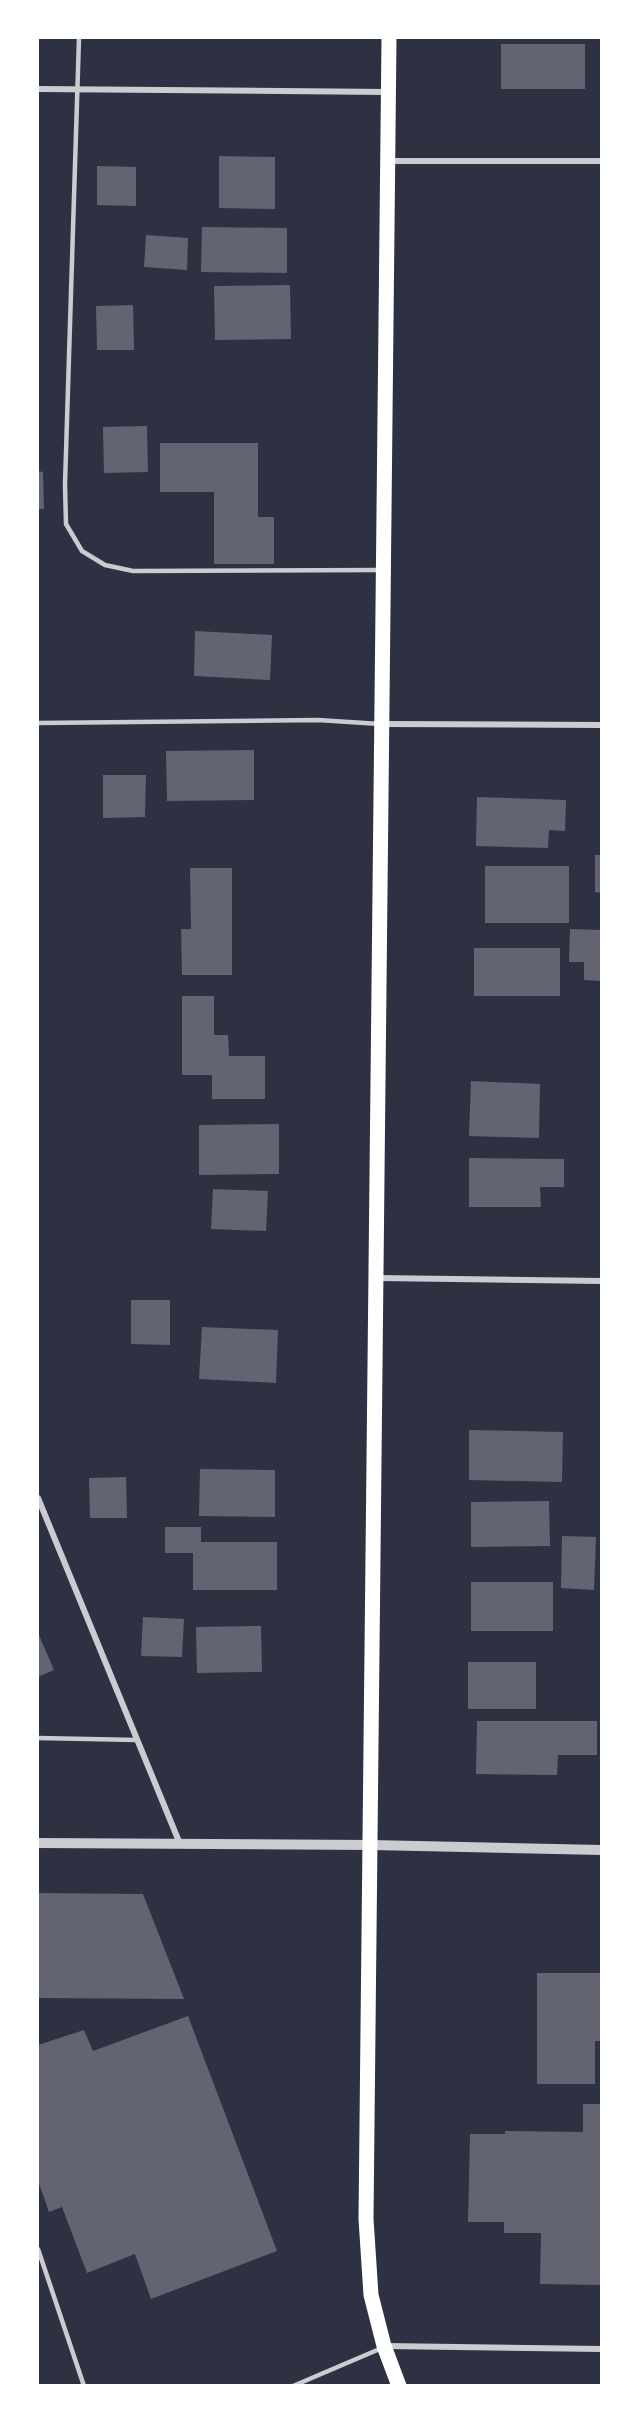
<svg xmlns="http://www.w3.org/2000/svg" width="639" height="2423" viewBox="0 0 639 2423" font-family="Spectral,serif">
<style>
.building{fill:#626471}
.lines{fill:none;stroke-linecap:round;stroke-linejoin:round}
.service{stroke:#caccd0;stroke-width:4.5}
.minor{stroke:#caccd0;stroke-width:6}
.tertiary{stroke:#caccd0;stroke-width:10}
.primary{stroke:#fff;stroke-width:15}
</style>
<rect width="100%" height="100%" fill="#2d3142"/>
<!-- building -->
<g class="building">
<rect x="501" y="44" width="84" height="45"/>
<path d="M219,156L275,157V209L219,208Z"/>
<path d="M97,166L136,167V206L97,205Z"/>
<path d="M202,227L287,228V273L201,272Z"/>
<path d="M146,235L188,238L187,270L144,267Z"/>
<path d="M290,285L291,339L215,340L214,286Z"/>
<path d="M133,305L134,350H97L96,306Z"/>
<path d="M147,426L148,472L104,473L103,427Z"/>
<path d="M160,443H258V517H274V564H214V492H160Z"/>
<path d="M38,471L43,472L44,509H38Z"/>
<path d="M195,631L272,635L270,680L194,676Z"/>
<path d="M254,750V800L167,801L166,751Z"/>
<path d="M103,775H146L145,817L103,818Z"/>
<path d="M477,797L566,800L565,831L549,830L548,848L476,846Z"/>
<path d="M595,855H602V893L595,892Z"/>
<rect x="485" y="866" width="84" height="57"/>
<path d="M190,868H232V975H182L181,929H191Z"/>
<path d="M570,929L602,930V981L584,980V962H569Z"/>
<rect x="474" y="948" width="86" height="48"/>
<path d="M182,996H214V1035H228L229,1056H265V1099H212V1075H182Z"/>
<path d="M471,1081L540,1084L539,1138L469,1136Z"/>
<path d="M279,1124V1174L199,1175V1125Z"/>
<path d="M469,1158L564,1159V1187H540L541,1207H469Z"/>
<path d="M213,1189L268,1191L266,1231L211,1229Z"/>
<path d="M131,1300H170V1345L131,1344Z"/>
<path d="M202,1327L278,1330L276,1383L199,1379Z"/>
<path d="M469,1430L563,1432L562,1482L469,1480Z"/>
<path d="M200,1469L275,1470V1517L199,1516Z"/>
<path d="M126,1477L127,1518H90L89,1478Z"/>
<path d="M549,1501L550,1546L471,1547V1502Z"/>
<path d="M165,1527H201V1542H277V1590H193V1553H165Z"/>
<path d="M562,1536L596,1537L594,1590L561,1588Z"/>
<rect x="471" y="1582" width="82" height="49"/>
<path d="M143,1617L184,1619L182,1657L141,1656Z"/>
<path d="M261,1626L262,1672L197,1673L196,1627Z"/>
<path d="M38,1633L54,1670L38,1677Z"/>
<rect x="468" y="1662" width="68" height="47"/>
<path d="M477,1721H597V1755H558L557,1775L476,1774Z"/>
<path d="M38,1893L143,1894L184,1999L38,1998Z"/>
<path d="M537,1973H602V2041H595V2084H537Z"/>
<path d="M188,2016L277,2251L151,2299L135,2254L87,2273L62,2207L49,2212L38,2181V2045L84,2030L93,2051Z"/>
<path d="M583,2104H602V2285L540,2284L541,2233H504V2222H468L470,2134H505V2131L583,2132Z"/>
</g>
<g class="lines">
<!-- service -->
<g class="service">
<path d="M79,38L65,484L66,524L82,551L105,565L133,571L382,570"/>
<path d="M38,723L318,720L380,724"/>
<path d="M38,1738L137,1740"/>
<path d="M38,2249L84,2386"/>
<path d="M293,2386L382,2348"/>
</g>
<!-- minor -->
<g class="minor">
<path d="M38,89L388,92"/>
<path d="M388,161H602"/>
<path d="M383,724L602,725"/>
<path d="M377,1278L602,1281"/>
<path d="M38,1498L180,1844"/>
<path d="M385,2346L602,2349"/>
</g>
<!-- tertiary -->
<path class="tertiary" d="M38,1843L371,1845L602,1850"/>
<!-- primary -->
<path class="primary" d="M389,38L366,2219L371,2295L384,2346L399,2386"/>
</g>
<!-- border -->
<rect width="639" height="2423" fill="none" stroke="#ffffff" stroke-width="78"/>
</svg>
